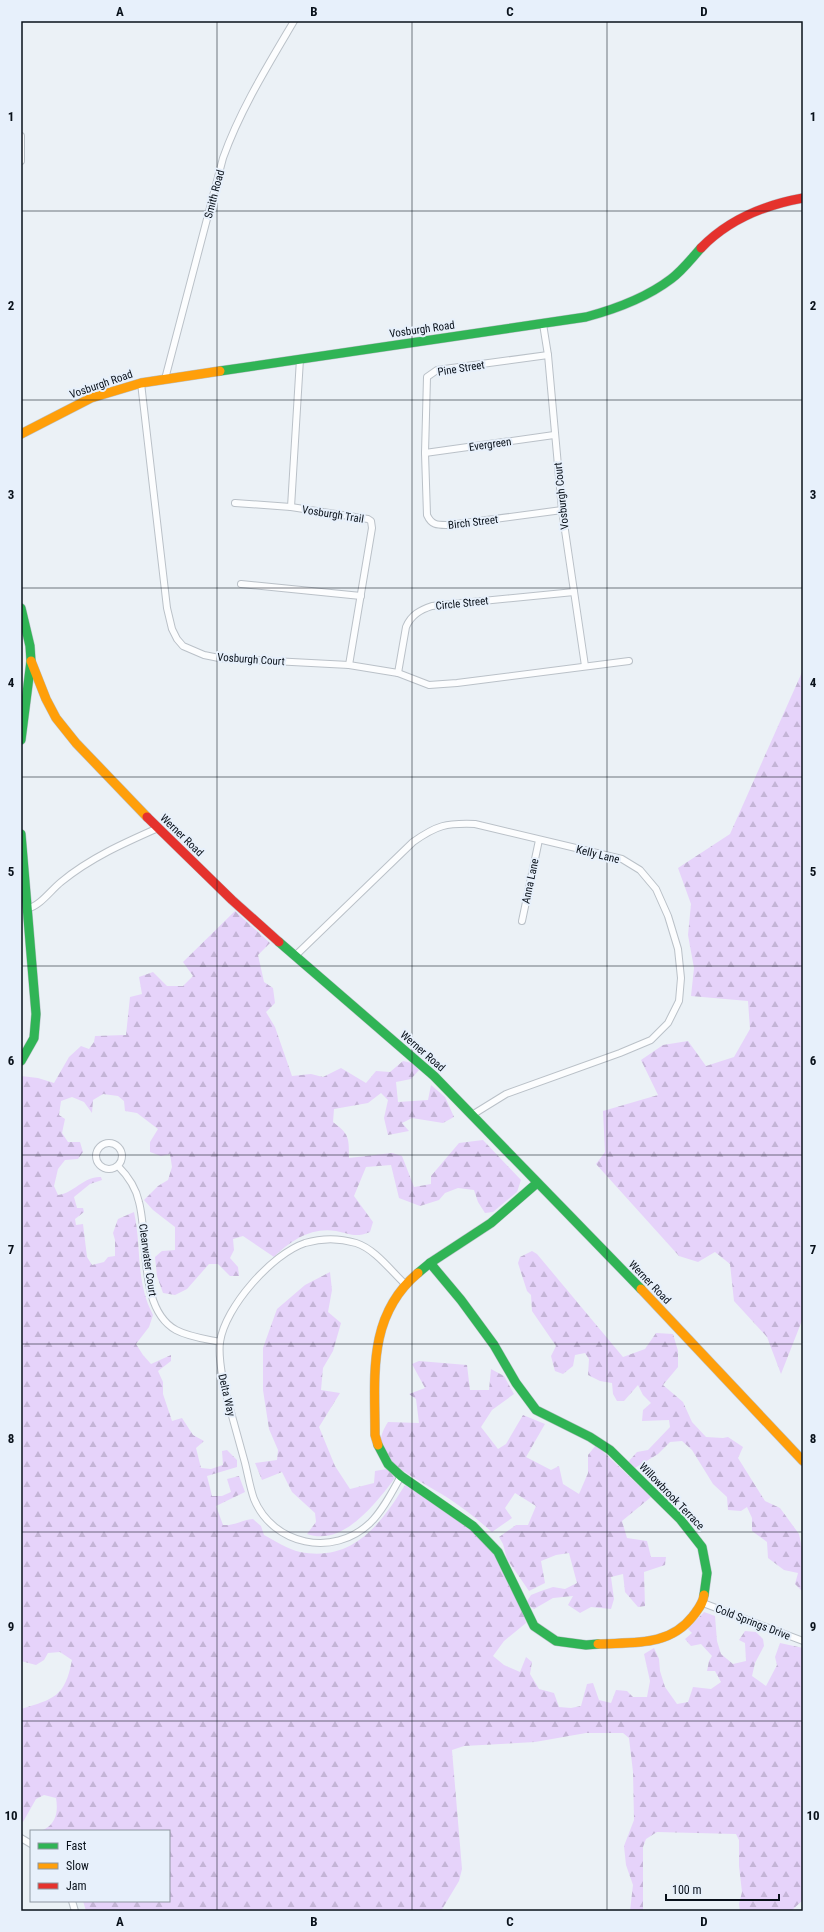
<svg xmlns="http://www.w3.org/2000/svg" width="824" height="1932" font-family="'Roboto Condensed',sans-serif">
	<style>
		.forest { fill: url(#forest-firs) }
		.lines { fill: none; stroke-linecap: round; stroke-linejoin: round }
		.street-casing { stroke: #bac1c8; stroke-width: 8 }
		.fast-casing { stroke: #bac1c8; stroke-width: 10 }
		.slow-casing { stroke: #bac1c8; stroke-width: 10 }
		.jam-casing { stroke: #bac1c8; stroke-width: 10 }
		.street { stroke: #fcfdfe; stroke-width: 6 }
		.fast { stroke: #30b455; stroke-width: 9 }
		.slow { stroke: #ff9f0a; stroke-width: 9 }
		.jam { stroke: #e5322d; stroke-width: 9 }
		.grid { fill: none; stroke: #09111a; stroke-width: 1; stroke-opacity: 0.55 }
		.labels { text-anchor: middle; stroke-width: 4; stroke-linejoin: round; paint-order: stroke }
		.street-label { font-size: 11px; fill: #09111a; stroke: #e7f0fb }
		.neatline { fill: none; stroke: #09111a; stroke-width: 1.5 }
		.grid-label { font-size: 13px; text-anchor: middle; font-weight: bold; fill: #09111a }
	</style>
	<defs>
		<pattern id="forest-firs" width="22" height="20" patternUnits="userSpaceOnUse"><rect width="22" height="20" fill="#e6d3fa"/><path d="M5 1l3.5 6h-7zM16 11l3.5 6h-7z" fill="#c4b4d6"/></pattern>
	</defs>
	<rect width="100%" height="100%" fill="#ebf1f6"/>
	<g class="forest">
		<polygon points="803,670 803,1318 781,1374 767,1337 734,1301 730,1264 715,1252 698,1262 679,1256 596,1164 605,1152 603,1111 658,1095 641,1060 663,1045 688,1041 706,1066 734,1057 750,1029 748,1001 691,996 694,968 688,935 691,904 678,868 730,834"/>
		<path d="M235,911L270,943L258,955L264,982L273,988L275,1003L266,1012L275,1027L292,1076L311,1074L323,1077L341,1068L366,1083L376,1071L390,1072L403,1061L412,1063L419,1070L411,1079L396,1082L398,1102L428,1100L431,1085L445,1097L454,1117L443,1123L412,1118L402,1123L409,1131L388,1135L384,1118L388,1100L381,1093L368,1103L334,1109L333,1122C349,1134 349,1137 349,1158L392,1153L402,1156L414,1187L431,1184V1176L459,1143L483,1140L521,1180L517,1192L493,1212L485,1213L478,1202L474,1190L458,1188L445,1193L439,1200L420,1206L399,1198L391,1165L366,1167L354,1196L373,1222L370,1232C355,1238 351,1234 336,1231C312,1227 291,1240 274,1257L243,1236L233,1239L234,1250L230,1258L238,1267L239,1276H230L218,1264H209L187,1289L175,1295L163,1293L157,1276L155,1257L162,1251L175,1250V1227L153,1210L144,1200L158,1186L168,1180L172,1167L170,1154L161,1156L150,1152V1142L158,1129L137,1113L125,1111L124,1101L118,1096L103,1094L93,1100L92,1113L84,1102L72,1097L61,1101L59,1115L65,1119L62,1133L68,1142H80L83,1152L78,1159L65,1160L58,1169L54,1186L58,1195C74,1193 84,1176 101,1177L102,1180L90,1184L74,1197L77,1208H83L84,1212L75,1219L76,1225L83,1224L87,1257L92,1265L104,1262L108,1257L115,1256V1240L113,1233L118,1219L134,1212C142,1248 135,1281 153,1315L149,1327L136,1344L143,1355L151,1364L171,1355V1361L158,1371L163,1382V1394L172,1421L182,1418L193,1435L204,1441L196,1448L201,1468L211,1469L223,1465L222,1451L227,1450L237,1460V1467L207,1476L212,1496H222L231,1492L227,1479L239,1476L245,1492L216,1506L223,1525C234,1526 242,1520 253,1519L261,1526L264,1535C275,1541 288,1549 300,1552C353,1562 380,1525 405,1485L469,1526L496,1557L524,1615L526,1623L504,1641L493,1656L504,1665L520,1672L526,1657L532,1662L530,1674L539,1689L554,1693L559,1707L571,1708L581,1706L587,1684L593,1683L599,1700L611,1703L616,1690L627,1691L633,1697H647L650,1681L644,1654L654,1648L659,1659L660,1671L665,1687L677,1704L688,1702L693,1687L711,1689L721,1682L715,1671H707L709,1661L712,1656L701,1644L691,1646L685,1639L692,1633L688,1629L704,1612L715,1616L717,1641L721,1654L733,1664L746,1661L745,1643L739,1640L745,1631L756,1632L763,1639L764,1646L755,1663L752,1676L766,1686L777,1665L775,1657L780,1643L803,1648V1900L791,1911H740L739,1904L742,1892L739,1866V1840L736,1834L657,1832L646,1839L643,1847V1911H630L633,1885L626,1865L624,1846L634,1820L633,1772L629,1738L623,1733H586L535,1742L464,1746L452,1750L462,1869L459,1881L441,1911H86L83,1901H169V1831H33C37,1830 42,1831 45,1829C57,1822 58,1810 56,1798L44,1795L36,1799L23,1822L21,1820V1709C54,1699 65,1697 72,1660L60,1652L48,1653L44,1660L36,1665L21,1661V1076L38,1078L54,1083L69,1057L81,1046L89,1049L94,1042L95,1036L126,1035L130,997L142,994L139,977L153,972L167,986H183L193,976L183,962Z"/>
		<polygon points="532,1251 537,1254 623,1357 645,1349 656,1333 673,1334 678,1351 678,1367 663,1385 683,1402 692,1422 706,1437 723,1438 728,1437 743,1447 738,1458 765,1501 780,1508 799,1534 803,1553 803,1592 795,1584 798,1573 784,1570 768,1558 767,1542 752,1531 752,1518 747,1507 741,1511 728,1510 727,1497 713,1484 692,1450 682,1441 670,1442 658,1454 635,1468 628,1462 637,1452 648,1450 670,1427 669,1420 642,1421 643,1410 651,1403 643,1395 638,1385 624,1401 617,1401 613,1394 612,1383 600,1381 588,1375 589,1359 585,1353 575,1355 573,1366 563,1374 555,1371 551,1356 556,1346 532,1311 531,1295 527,1291 518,1263 520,1257"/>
		<path d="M330,1272L332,1290L328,1312L341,1323L333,1351L323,1368L321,1390L340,1393L319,1427L335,1466L350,1489L374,1483L375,1471L387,1469L395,1478C376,1503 343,1547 307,1534L316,1522L315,1513L292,1492L282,1472L262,1480L255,1463L277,1460L278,1450L269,1429L263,1390V1348L277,1309L305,1285Z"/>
		<path d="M419,1361L467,1365L470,1390H489L491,1369L504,1376L514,1394L492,1410L481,1427L498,1449L506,1444L523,1415L545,1424L526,1457L551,1470L559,1466L563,1484L579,1494L588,1473V1455L596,1445L651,1497L622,1521L627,1538L647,1541L651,1557H666L665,1565L644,1572L645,1606L638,1607L625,1592L623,1574L611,1577L614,1599L611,1609L591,1607L580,1613L568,1605L573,1596L553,1598L534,1609L526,1603L531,1595L541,1591L553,1587L565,1589L577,1583L569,1553L556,1555L541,1561L545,1583L529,1591L507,1559L503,1544L499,1537L516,1525H528L536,1506L515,1493L505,1508L512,1518L492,1532C479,1521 465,1509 451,1500C435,1489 396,1470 387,1456C378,1442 380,1435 388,1422L419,1423L416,1399L409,1394L425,1388L412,1364Z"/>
	</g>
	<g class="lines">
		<defs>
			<g id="street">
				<polyline points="21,136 21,161"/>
				<polyline points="543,324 548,355 562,510 585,666"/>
				<path d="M548,355L437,370L427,377L425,453L427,515C432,526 438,525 449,525L562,510"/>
				<path d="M165,379L223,158C240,110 268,65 294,21"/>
				<polyline points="141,383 167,608 172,629 177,639 183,646 204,655 219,658 349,665 398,673 429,685 457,683 629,661"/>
				<polyline points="425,453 554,435"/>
				<polyline points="235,503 291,507 368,519 371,521 372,528 349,665"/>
				<polyline points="291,507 300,359"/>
				<polyline points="241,584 361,596"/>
				<path d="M398,673L406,627C411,615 420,610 432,606L574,592"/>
				<path d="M27,909C40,906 50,891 61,882C90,858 124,843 158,828"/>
				<polyline points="522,921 539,840"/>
				<path d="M295,956L413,842C437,825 446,823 475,824L622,859L640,870L656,889L668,916L678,949L681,978L679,1001L668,1023L651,1040L620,1053L506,1094L472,1115"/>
				<circle cx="109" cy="1156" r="13"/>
				<path d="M118,1166C128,1176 136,1188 139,1202C149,1240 138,1309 176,1330C189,1337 206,1339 220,1342"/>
				<path d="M401,1476C392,1492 383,1510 370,1523C333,1558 273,1545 254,1499C250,1488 248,1475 245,1463C238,1438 231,1413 224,1387C222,1373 218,1357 220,1342C225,1307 272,1254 305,1243C322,1238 339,1238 356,1243C375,1249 391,1271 405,1284"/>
				<polyline points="703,1603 803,1641"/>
				<polyline points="21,1838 31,1844"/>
				<polyline points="72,1901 75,1911"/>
			</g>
			<g id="fast">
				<path d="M220,371L586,317C616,309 646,298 671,279C682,271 691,259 701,248"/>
				<polyline points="21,608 30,646 31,661 21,740"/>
				<polyline points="21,834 36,1014 34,1038 21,1061"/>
				<polyline points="279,942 434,1076 641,1289"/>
				<polyline points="430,1263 461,1300 494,1345 516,1383 536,1410 590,1437 610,1450 680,1519 702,1547 707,1573 704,1595"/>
				<polyline points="418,1273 430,1263 491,1223 537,1183"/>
				<polyline points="378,1445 388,1464 401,1476 473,1526 498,1552 534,1626 556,1641 586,1645 598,1644"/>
			</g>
			<g id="slow">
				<polyline points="21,434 91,398 141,383 220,371"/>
				<polyline points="31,661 46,699 56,718 76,743 147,817"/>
				<polyline points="641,1289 803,1461"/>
				<path d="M378,1445L375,1435C375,1376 367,1316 418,1273"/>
				<path d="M598,1644C633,1642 669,1647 693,1616C698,1609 703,1604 704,1595"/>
			</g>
			<g id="jam">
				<path d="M701,248C729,219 764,205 803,198"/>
				<polyline points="147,817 232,900 279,942"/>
			</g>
		</defs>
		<use href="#street" class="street-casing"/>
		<use href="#fast" class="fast-casing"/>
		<use href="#slow" class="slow-casing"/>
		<use href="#jam" class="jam-casing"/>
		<use href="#street" class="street"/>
		<use href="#fast" class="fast"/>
		<use href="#slow" class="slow"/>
		<use href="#jam" class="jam"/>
	</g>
	<path class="grid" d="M217,21V1911M412,21V1911M607,21V1911M21,211H803M21,400H803M21,588H803M21,777H803M21,966H803M21,1155H803M21,1344H803M21,1532H803M21,1721H803"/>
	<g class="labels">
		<g class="street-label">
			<text transform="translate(214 194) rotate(-75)" y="4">Smith Road</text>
			<text transform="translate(422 329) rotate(-8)" y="4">Vosburgh Road</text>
			<text transform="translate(461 368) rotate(-9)" y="4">Pine Street</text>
			<text transform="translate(101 384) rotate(-19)" y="4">Vosburgh Road</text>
			<text transform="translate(490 444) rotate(-8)" y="4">Evergreen</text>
			<text transform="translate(561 496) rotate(-96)" y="4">Vosburgh Court</text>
			<text transform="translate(333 514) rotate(9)" y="4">Vosburgh Trail</text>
			<text transform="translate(473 522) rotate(-7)" y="4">Birch Street</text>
			<text transform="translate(462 603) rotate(-6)" y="4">Circle Street</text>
			<text transform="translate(251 659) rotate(4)" y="4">Vosburgh Court</text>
			<text transform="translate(182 835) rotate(44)" y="4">Werner Road</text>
			<text transform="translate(598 854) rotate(14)" y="4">Kelly Lane</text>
			<text transform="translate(530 881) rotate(-78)" y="4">Anna Lane</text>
			<text transform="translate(423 1051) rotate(41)" y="4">Werner Road</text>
			<text transform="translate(148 1260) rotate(82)" y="4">Clearwater Court</text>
			<text transform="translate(650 1282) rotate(46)" y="4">Werner Road</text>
			<text transform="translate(227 1395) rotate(77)" y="4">Delta Way</text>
			<text transform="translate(672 1496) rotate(46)" y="4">Willowbrook Terrace</text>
			<text transform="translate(753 1622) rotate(21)" y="4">Cold Springs Drive</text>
		</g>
	</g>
	<rect width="824" height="1932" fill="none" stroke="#e7f0fb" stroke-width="44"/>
	<rect x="30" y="1830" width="140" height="72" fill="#e7f0fb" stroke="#8e97a1"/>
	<rect x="38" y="1843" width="20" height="6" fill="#30b455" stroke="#8e97a1"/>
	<text x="66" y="1850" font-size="12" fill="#09111a">Fast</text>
	<rect x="38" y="1863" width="20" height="6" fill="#ff9f0a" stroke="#8e97a1"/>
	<text x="66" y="1870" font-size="12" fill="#09111a">Slow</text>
	<rect x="38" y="1883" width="20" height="6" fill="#e5322d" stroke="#8e97a1"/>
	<text x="66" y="1890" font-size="12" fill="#09111a">Jam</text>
	<path d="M666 1894v6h113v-6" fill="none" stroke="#09111a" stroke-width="2"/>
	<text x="672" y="1894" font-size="12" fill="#09111a" stroke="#e7f0fb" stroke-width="3" paint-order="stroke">100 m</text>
	<rect x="22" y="22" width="780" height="1888" class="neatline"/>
	<g class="grid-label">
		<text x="120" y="16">A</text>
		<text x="314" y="16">B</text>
		<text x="510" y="16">C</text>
		<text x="704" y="16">D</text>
		<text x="11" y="121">1</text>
		<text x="813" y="121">1</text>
		<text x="11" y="310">2</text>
		<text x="813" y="310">2</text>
		<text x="11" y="499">3</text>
		<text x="813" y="499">3</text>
		<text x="11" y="687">4</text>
		<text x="813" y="687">4</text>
		<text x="11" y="876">5</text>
		<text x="813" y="876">5</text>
		<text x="11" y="1065">6</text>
		<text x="813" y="1065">6</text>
		<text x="11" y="1254">7</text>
		<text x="813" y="1254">7</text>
		<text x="11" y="1443">8</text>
		<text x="813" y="1443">8</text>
		<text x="11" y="1631">9</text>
		<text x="813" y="1631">9</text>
		<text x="11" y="1820">10</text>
		<text x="813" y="1820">10</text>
		<text x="120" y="1926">A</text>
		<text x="314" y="1926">B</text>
		<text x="510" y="1926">C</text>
		<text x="704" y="1926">D</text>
	</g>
</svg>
